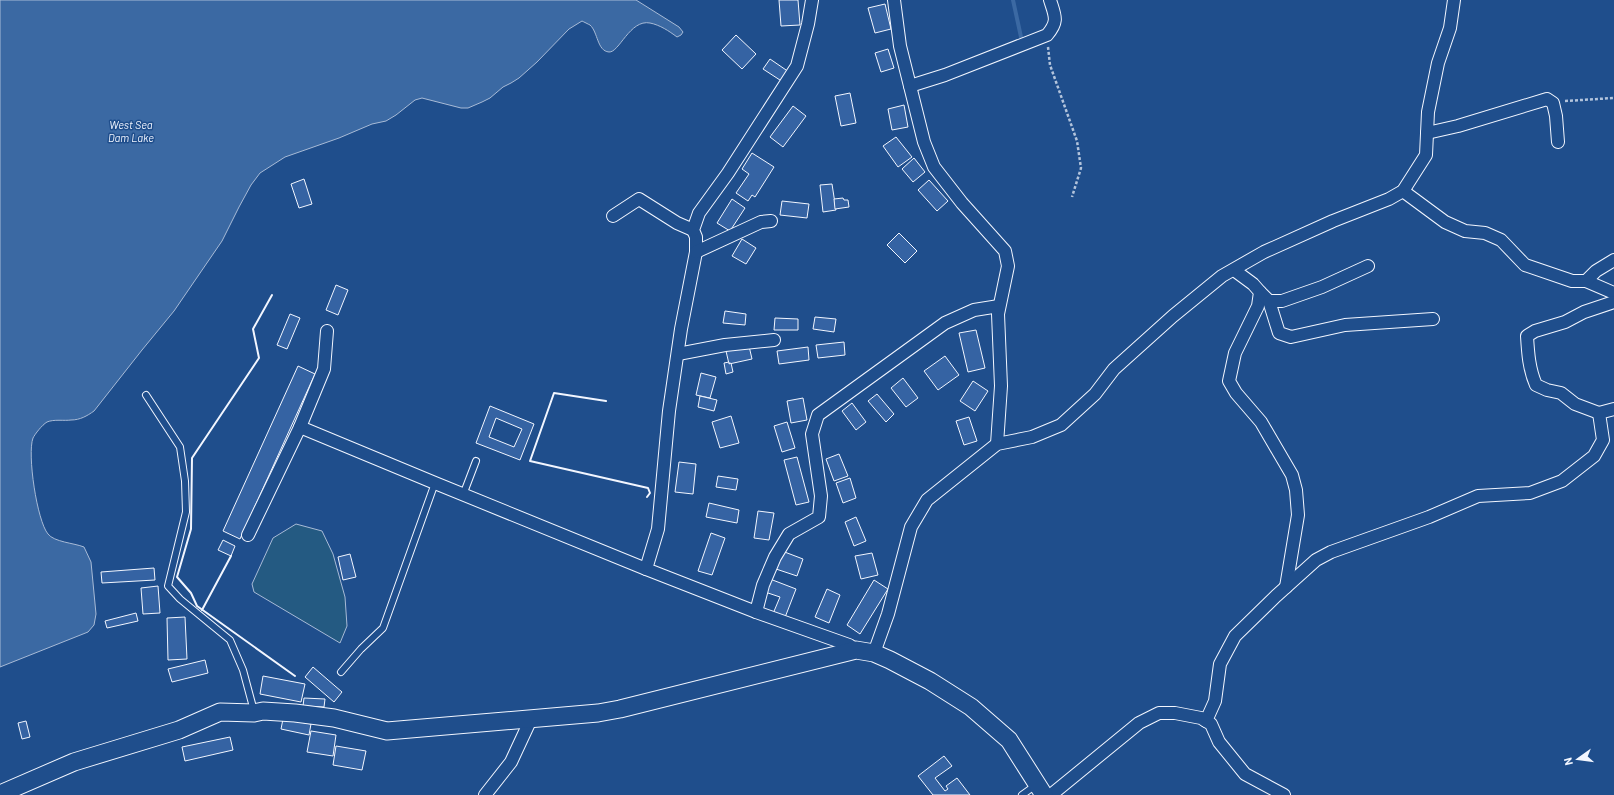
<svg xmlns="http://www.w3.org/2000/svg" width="1614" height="795" font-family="Barlow,sans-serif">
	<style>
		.green { fill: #245a82; stroke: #a8bbd7 }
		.water { fill: #3b69a3; stroke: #a8bbd7 }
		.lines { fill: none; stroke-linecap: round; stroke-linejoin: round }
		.stream { stroke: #3b69a3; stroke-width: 4 }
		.building { fill: #3563a3; stroke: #f2f6ff; fill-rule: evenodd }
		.lane-casing { stroke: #f2f6ff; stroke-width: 8 }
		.street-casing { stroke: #f2f6ff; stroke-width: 14 }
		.secondary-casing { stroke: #f2f6ff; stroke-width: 19 }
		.path { stroke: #b3c4dc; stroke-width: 2.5; stroke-dasharray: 3 2; stroke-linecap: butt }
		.lane { stroke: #1f4e8c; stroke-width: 6 }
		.street { stroke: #1f4e8c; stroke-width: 12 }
		.secondary { stroke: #1f4e8c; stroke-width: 17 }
		.wall { stroke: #f2f6ff; stroke-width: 2 }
		.labels { text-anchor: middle; stroke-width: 3; stroke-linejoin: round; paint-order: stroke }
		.water-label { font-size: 11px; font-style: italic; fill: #f2f6ff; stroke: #1f4e8c }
	</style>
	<rect width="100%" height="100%" fill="#1f4e8c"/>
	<polygon class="green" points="296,524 322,531 333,554 345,597 347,626 340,643 254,592 252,584 273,538"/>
	<path class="water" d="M0,0H636L679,27L683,32L681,35L677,37C669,31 660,25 650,23C630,19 619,53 609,52C597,51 598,32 590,25C588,24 584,22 582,21L569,29L537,62L519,78L511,83L503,87L490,98L482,102L468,108H461L422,98L415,100L396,115L386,121L372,124L339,138L285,157L260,173L251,185L239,207L222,241L174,311L142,350L94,411C87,416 80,420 71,420C64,421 54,419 47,422C42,425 35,434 33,438C27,454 37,521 48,534C54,542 74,543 84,547L91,562L96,614L94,625L88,632L0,667Z"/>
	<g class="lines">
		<polyline class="stream" points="1013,0 1021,37"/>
	</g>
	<g class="building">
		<polygon points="779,0 798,0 800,25 781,26"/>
		<polygon points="885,4 891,29 875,33 868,8"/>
		<polygon points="736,35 756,54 742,69 722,50"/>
		<polygon points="888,49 894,68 881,72 875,53"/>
		<polygon points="770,59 789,72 783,82 763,69"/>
		<polygon points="850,93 856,123 841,126 835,96"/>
		<polygon points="904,105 908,127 892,130 888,109"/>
		<polygon points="793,106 806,116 783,147 770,137"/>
		<polygon points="896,137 912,157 898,167 883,146"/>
		<polygon points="752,153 774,167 755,197 752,195 748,201 736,193 749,174 742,169"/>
		<polygon points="914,158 925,172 913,182 902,169"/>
		<polygon points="304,179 312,204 299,208 291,184"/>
		<polygon points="929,180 948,201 937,211 918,190"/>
		<polygon points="832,184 836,210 823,212 820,185"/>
		<polygon points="843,198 844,200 848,200 849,207 835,209 834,199"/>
		<polygon points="732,199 745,208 730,231 717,223"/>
		<polygon points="782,201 809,204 807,218 780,215"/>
		<polygon points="899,233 917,251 905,263 887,245"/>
		<polygon points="742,239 756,248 746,264 732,256"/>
		<polygon points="336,285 348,290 338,315 326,310"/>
		<polygon points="725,311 746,314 745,325 723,323"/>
		<polygon points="290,314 300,318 287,349 277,345"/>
		<polygon points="815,317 836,319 834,332 813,329"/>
		<polygon points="775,318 798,319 798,330 774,330"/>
		<polygon points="976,330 985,368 968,372 959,333"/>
		<polygon points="844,342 845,355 818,358 816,345"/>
		<polygon points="749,346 752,359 729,364 726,351"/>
		<polygon points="808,347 809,360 779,364 777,351"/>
		<polygon points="945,356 959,375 938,390 924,371"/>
		<polygon points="729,362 729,364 731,363 733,372 726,374 724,363"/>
		<polygon points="298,366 315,374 240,539 223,531"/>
		<polygon points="701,373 716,377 710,398 696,395"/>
		<polygon points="903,378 918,398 906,407 891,388"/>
		<polygon points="973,381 988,391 975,411 960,401"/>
		<polygon points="877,394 894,414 886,422 868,401"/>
		<polygon points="700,396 717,400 714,411 698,407"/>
		<polygon points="803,398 807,420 791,423 787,401"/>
		<polygon points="852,403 866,422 856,430 842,411"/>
		<path d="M490,406L534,424L520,460L476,443ZM496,418L522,429L514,447L489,437Z"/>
		<polygon points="731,416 739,443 720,448 712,422"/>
		<polygon points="969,417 977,441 964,445 956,421"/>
		<polygon points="787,422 795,448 782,452 774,426"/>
		<polygon points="839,454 848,476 834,481 826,459"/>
		<polygon points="797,457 809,502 796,505 784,460"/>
		<polygon points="679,462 696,464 693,494 675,492"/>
		<polygon points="718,476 738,479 736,490 716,487"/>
		<polygon points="850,478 856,498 843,503 836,483"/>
		<polygon points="709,503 739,510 737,523 706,517"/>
		<polygon points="758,511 774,513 769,540 754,538"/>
		<polygon points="856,517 866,541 854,546 845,522"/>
		<polygon points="711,533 725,538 712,575 698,571"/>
		<polygon points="223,540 235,546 231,556 218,550"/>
		<polygon points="782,551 803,559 797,576 776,569"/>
		<polygon points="872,553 878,575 861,579 855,556"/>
		<polygon points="350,554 356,577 343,580 338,557"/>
		<polygon points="154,568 155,580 102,583 101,572"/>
		<polygon points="770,579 796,589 784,620 772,616 780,597 765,592"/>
		<polygon points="874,580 888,589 860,634 847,625"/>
		<polygon points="158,586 160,613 143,614 141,588"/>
		<polygon points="827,589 840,595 829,623 815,617"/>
		<polygon points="136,613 138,621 107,628 105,621"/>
		<polygon points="185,617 187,659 168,660 167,618"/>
		<polygon points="205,660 208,673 172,682 168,669"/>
		<polygon points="313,667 342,692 334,702 305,677"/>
		<polygon points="263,676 305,684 301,702 260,694"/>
		<polygon points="304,698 325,699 324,707 303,706"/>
		<polygon points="283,719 311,724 309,735 281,729"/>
		<polygon points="26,721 30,737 22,739 18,723"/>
		<polygon points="311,731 336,735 333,756 307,752"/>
		<polygon points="230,737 233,750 185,761 182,747"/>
		<polygon points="336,746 366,751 362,770 333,765"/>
		<polygon points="944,756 952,766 935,778 945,791 948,789 946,786 957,778 970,795 933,795 918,776"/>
	</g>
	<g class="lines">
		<defs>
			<g id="lane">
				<polyline points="146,395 180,447 185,481 186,512 168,586 180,599 230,640 243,670 254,711"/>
				<polyline points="463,495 476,461"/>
				<polyline points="341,672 361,649 383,628 435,483"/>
				<polyline points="1022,795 1036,785"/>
			</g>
			<g id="street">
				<polyline points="812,0 808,24 797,66 728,173 699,213 693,230 696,237 696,252 681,329 669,411 658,529 646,569 756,612 849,645 856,650"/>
				<polyline points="894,0 900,46 924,142 934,167 962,203 1005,251 1008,266 998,314 1001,386 997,444"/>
				<path d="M910,86L945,75L1047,35C1059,21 1055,16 1050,0"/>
				<polyline points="1427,133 1458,126 1547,99 1553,103 1556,116 1558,142"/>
				<polyline points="1403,191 1445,222 1465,231 1485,233 1501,240 1525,265 1572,281 1586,281 1614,293"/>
				<polyline points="613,216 639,199 677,223 693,230"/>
				<polyline points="696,252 761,222 771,221"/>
				<polyline points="1234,270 1253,284 1260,292 1258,306 1235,353 1229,381 1236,393 1261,422 1292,475 1296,490 1298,515 1286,587"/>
				<polyline points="1586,281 1596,271 1614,260"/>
				<polyline points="1260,292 1269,301 1279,333 1291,337 1345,325 1433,319"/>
				<polyline points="1269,301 1282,301 1322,287 1368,266"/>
				<polyline points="678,354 725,345 774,340"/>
				<path d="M1599,413L1575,404L1561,393L1547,390L1536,385C1529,369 1528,353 1527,336L1535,331L1565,322L1584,312L1614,302"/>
				<polyline points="300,427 435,483 646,569"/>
				<polyline points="248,535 300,427 324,369 327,331"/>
				<polyline points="756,612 763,585 775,557 789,534 819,517 821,496 812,434 818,415 945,323 974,310 999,306"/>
				<polyline points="874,653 888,614 911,527 927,500 997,444 1032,437 1061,425 1095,394 1114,369 1173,316 1222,276 1264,252 1333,221 1389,199 1403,191 1426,155 1428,112 1438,63 1450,28 1454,0"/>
				<polyline points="1206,721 1215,701 1220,664 1235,636 1276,596 1316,560 1331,552 1429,517 1478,496 1530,493 1562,481 1594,456 1603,440 1599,413 1614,409"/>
				<polyline points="485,795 511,762 531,719"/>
				<polyline points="1051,795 1139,723 1159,713 1175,713 1201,718 1211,724 1219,742 1245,774 1284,795"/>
			</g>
			<polyline id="secondary" points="0,794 74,762 179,730 220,712 254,713 263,711 295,713 334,718 387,731 598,713 620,709 856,650 874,653 890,660 930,681 971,707 1009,740 1044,795"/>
		</defs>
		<use href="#lane" class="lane-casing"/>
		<use href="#street" class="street-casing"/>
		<use href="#secondary" class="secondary-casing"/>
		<g class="path">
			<polyline points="1048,47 1050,65 1077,141 1081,168 1072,197"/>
			<polyline points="1565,101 1614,98"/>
		</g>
		<use href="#lane" class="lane"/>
		<use href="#street" class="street"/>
		<use href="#secondary" class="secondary"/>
		<g class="wall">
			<polyline points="272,295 253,329 259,358 192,458 191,529 177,577 191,593 197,606 295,676"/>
			<polyline points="606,401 554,393 530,461 648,488 650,493 647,497"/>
			<polyline points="202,610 231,556"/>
		</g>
	</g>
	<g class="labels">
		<g class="water-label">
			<text x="131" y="129">West Sea<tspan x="131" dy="13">Dam Lake</tspan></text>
		</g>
	</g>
	<g transform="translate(1578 759) rotate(256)" stroke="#1f4e8c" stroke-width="3" paint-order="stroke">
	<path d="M0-3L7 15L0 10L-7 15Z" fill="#f2f6ff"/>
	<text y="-6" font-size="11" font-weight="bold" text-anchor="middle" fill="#f2f6ff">N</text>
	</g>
</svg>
